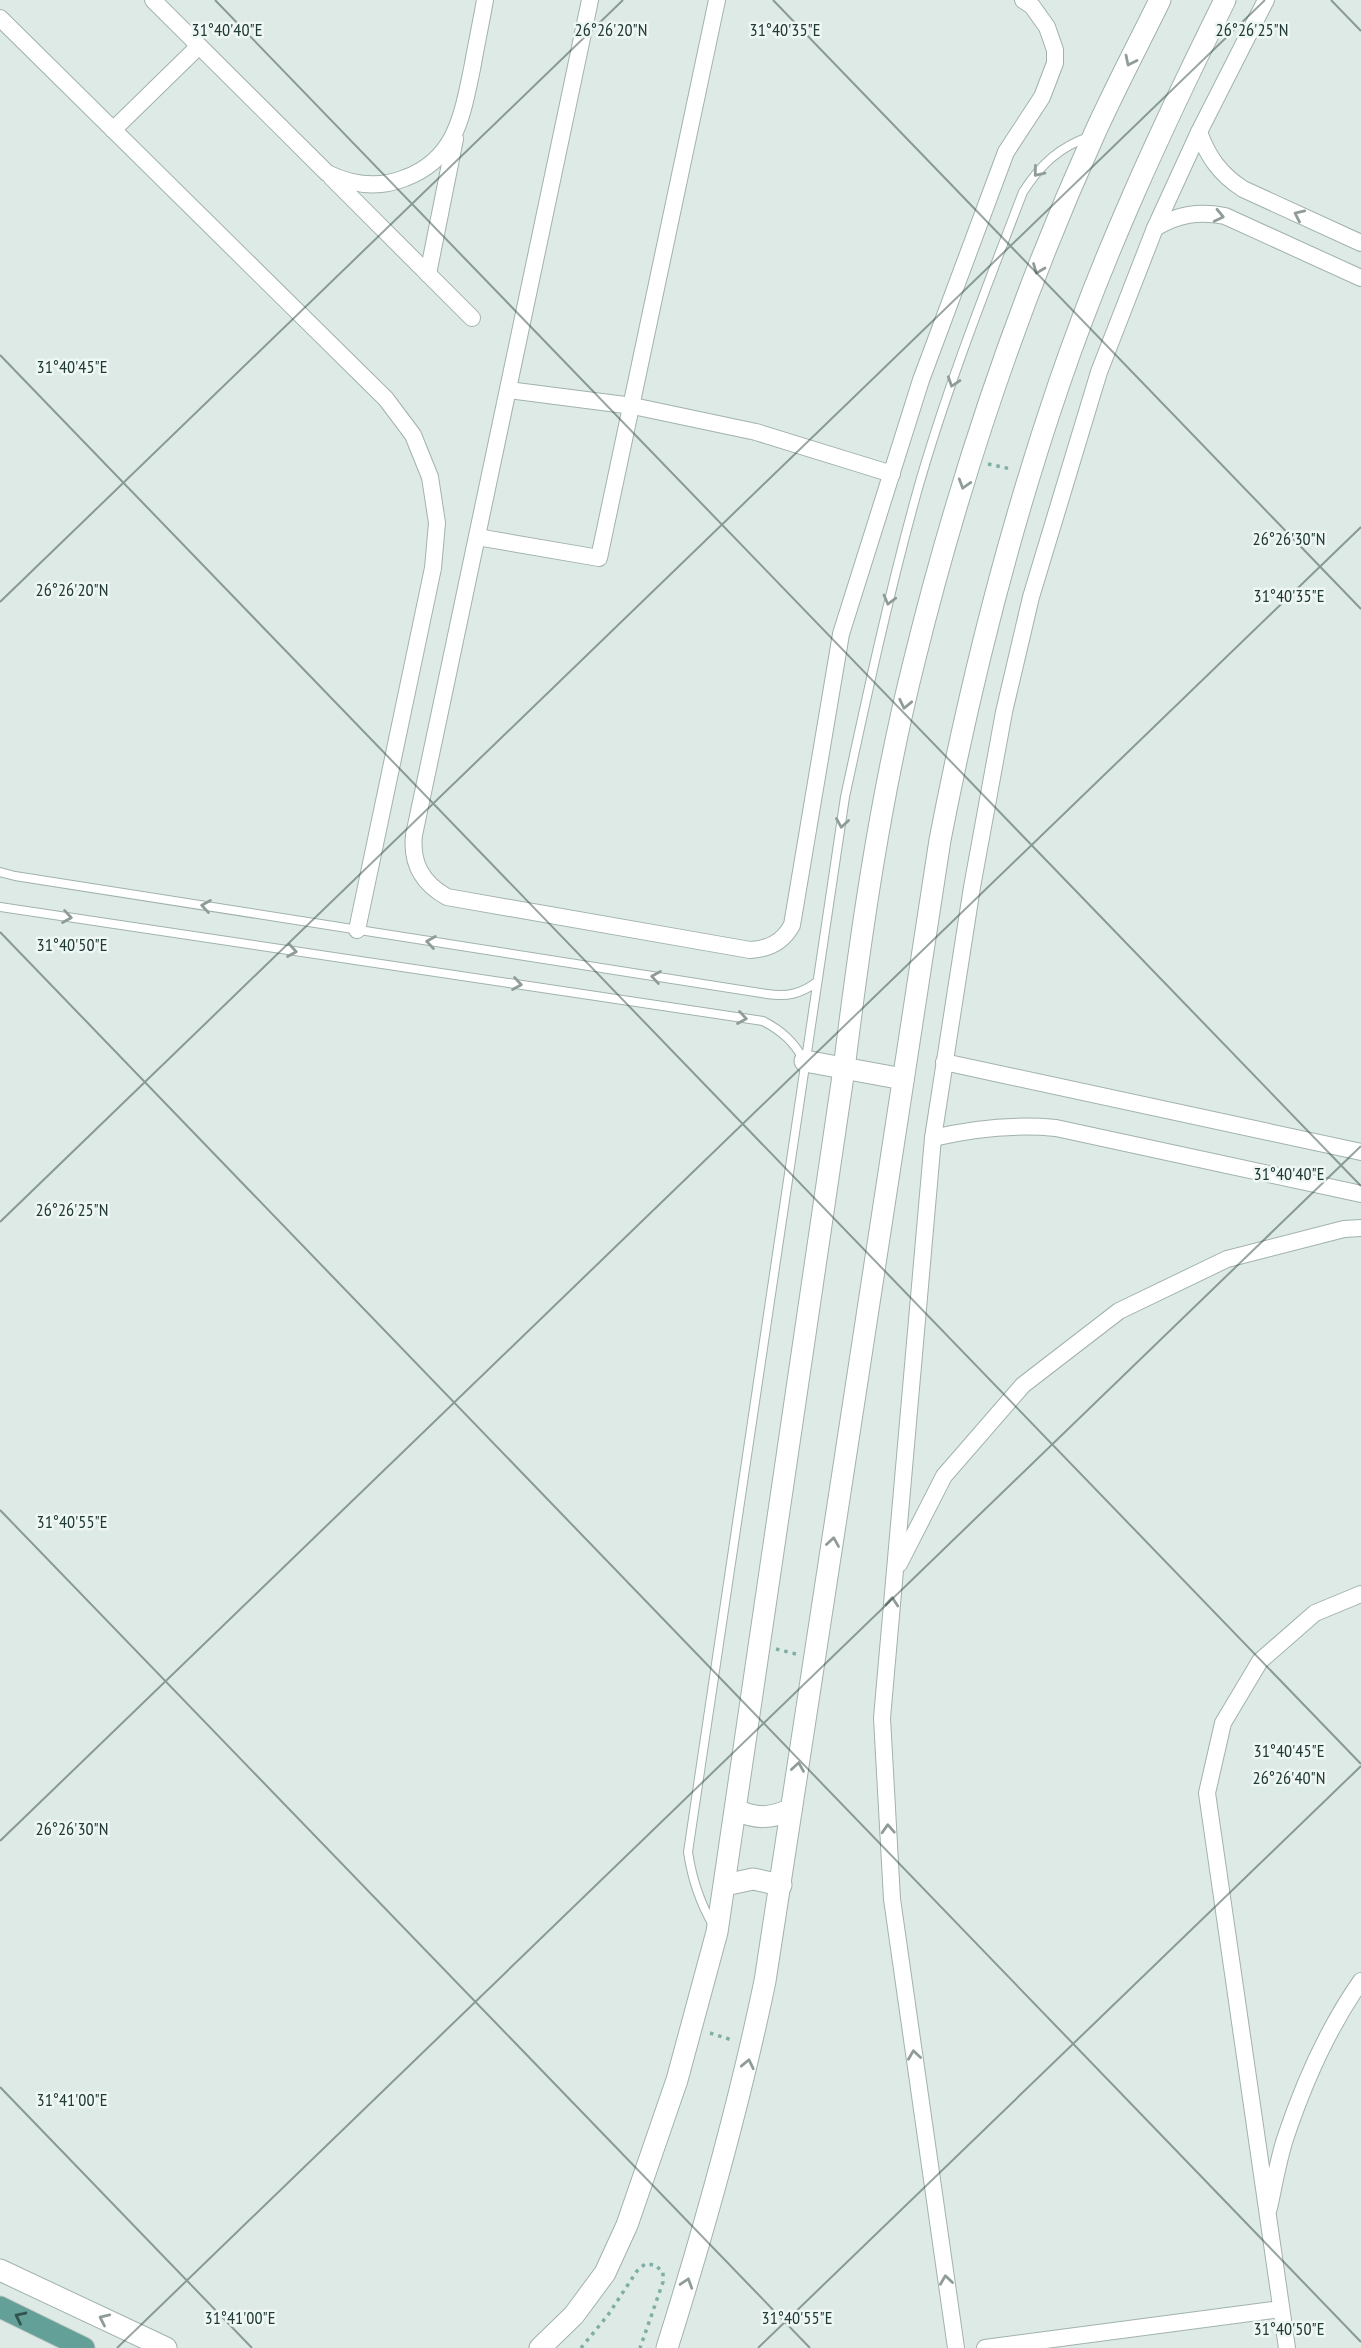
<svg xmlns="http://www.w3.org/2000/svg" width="1361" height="2348" font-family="'PT Sans Narrow',sans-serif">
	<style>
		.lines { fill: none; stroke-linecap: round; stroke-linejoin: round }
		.service-casing { stroke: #a1b2ad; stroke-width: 10 }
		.minor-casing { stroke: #a1b2ad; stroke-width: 18 }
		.tertiary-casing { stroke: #a1b2ad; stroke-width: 23 }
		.primary-casing { stroke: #bcc4c2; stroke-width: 23 }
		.path { stroke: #7faea4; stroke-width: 3.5; stroke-dasharray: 3.5 5; stroke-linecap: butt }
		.service { stroke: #fff; stroke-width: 8 }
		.minor { stroke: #fff; stroke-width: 16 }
		.tertiary { stroke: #fff; stroke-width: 21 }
		.primary { stroke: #63a097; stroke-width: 21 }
		.oneway { stroke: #909c9a }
		.oneway2 { stroke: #31544e }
		.ticks { fill: none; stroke: #203a35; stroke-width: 2; stroke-opacity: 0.45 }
		.ticks-label { font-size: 18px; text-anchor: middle; fill: #203a35; stroke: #eff7f4; stroke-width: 5; stroke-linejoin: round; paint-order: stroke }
	</style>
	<rect width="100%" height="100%" fill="#deeae6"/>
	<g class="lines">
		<defs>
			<g id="service">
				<path d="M0,872L15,876L767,994C788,997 800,994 817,982"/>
				<path d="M0,907L763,1021C782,1031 793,1041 804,1060"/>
				<path d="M713,1925C699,1901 692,1879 688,1852L845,797C867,695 889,593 917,492C946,390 985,291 1023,192C1041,164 1059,147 1091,136"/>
			</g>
			<g id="minor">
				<path d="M153,0L327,173C352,185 378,189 405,178C456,159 462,116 472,69C476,46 481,23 485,0"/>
				<path d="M590,0L414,835C411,863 422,883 447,897L750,950C769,949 783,942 792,925L841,634L921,380L1006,152L1042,97L1055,63V50L1047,27L1032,6L1023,0"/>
				<polyline points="0,18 386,399 413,435 430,477 437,523 433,568 357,930"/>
				<polyline points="113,130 199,46"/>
				<path d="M1199,132C1208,157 1220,174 1243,189L1361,243"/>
				<polyline points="331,177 472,318"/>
				<path d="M1155,228C1178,214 1199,211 1225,216L1361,278"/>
				<polyline points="428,274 455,139"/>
				<polyline points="508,390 633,406 756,432 892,474"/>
				<polyline points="477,537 599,558 717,0"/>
				<polyline points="944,1062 1361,1152"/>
				<path d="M933,1138C975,1128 1013,1124 1056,1128L1361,1194"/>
				<polyline points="899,1564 944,1476 1023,1385 1119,1311 1227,1259 1344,1229 1361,1228"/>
				<path d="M1269,2208C1274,2185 1278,2161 1285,2139C1303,2085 1328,2028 1361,1981"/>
				<polyline points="956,2348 892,1899 882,1718 933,1138 972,887 1004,712 1031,597 1099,372 1155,228 1199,132 1266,0"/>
				<polyline points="985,2348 1281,2309"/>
				<polyline points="1287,2348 1207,1793 1223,1723 1260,1661 1315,1613 1361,1594"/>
			</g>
			<g id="tertiary">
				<polyline points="805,1061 903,1079"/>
				<path d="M736,1810C756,1819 771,1819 791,1809"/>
				<polyline points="725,1885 753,1879 781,1885"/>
				<polyline points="0,2270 166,2348"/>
				<path d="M540,2348L574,2315L605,2273L627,2225L677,2080L717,1932L844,1069C861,931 881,793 915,658C959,480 1018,304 1093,137C1114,90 1138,45 1160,0"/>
				<path d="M667,2348C705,2227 739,2106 765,1981L940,840C970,685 1008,533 1059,384C1104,252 1163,125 1225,0"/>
			</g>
			<polyline id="primary" points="0,2307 84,2348"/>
		</defs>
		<use href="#service" class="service-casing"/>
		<use href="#minor" class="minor-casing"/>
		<use href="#tertiary" class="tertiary-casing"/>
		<use href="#primary" class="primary-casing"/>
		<g class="path">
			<polyline points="988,464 1011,469"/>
			<polyline points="776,1649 796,1654"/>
			<polyline points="710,2033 732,2040"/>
			<polyline points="581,2348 608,2315 637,2271 645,2264 655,2265 663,2272 663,2282 640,2348"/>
		</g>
		<use href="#service" class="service"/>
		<use href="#minor" class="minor"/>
		<use href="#tertiary" class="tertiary"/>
		<use href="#primary" class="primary"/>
	</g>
	<defs><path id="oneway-chevron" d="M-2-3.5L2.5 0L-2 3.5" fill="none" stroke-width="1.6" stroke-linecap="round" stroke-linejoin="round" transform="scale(1.75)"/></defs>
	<g class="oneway">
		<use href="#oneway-chevron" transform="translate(1130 61) rotate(116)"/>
		<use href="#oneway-chevron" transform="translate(1038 172) rotate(129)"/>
		<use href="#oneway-chevron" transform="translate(1299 215) rotate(-155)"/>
		<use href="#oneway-chevron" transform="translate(1219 216) rotate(13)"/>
		<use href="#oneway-chevron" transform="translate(1038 269) rotate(111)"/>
		<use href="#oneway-chevron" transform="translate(953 382) rotate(108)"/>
		<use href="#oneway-chevron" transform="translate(964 484) rotate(107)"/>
		<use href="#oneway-chevron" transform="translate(889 600) rotate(105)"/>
		<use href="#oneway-chevron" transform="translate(905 704) rotate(102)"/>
		<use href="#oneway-chevron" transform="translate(842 823) rotate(99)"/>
		<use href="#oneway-chevron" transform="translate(206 906) rotate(-171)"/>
		<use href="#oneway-chevron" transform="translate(67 917) rotate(9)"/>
		<use href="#oneway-chevron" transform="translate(431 942) rotate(-171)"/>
		<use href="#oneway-chevron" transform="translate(292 951) rotate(9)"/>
		<use href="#oneway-chevron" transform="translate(656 977) rotate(-171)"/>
		<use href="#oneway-chevron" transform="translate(517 984) rotate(9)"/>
		<use href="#oneway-chevron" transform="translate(742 1018) rotate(9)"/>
		<use href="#oneway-chevron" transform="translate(833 1542) rotate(-81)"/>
		<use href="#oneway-chevron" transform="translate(892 1602) rotate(-85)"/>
		<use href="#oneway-chevron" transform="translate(798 1767) rotate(-81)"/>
		<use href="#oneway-chevron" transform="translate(888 1829) rotate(-93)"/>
		<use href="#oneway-chevron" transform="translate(914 2055) rotate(-98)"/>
		<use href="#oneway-chevron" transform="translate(748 2064) rotate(-78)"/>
		<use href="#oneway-chevron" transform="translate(946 2280) rotate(-98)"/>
		<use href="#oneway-chevron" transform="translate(687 2283) rotate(-72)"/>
		<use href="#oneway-chevron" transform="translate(104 2319) rotate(-155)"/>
	</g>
	<use class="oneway2" href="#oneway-chevron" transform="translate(20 2317) rotate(-154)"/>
	<path class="ticks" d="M215,0L1361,1186M773,0L1361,609M1331,0L1361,31M0,355L1361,1764M0,602L623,0M0,932L1361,2342M0,1222L1265,0M0,1510L810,2348M0,1841L1361,527M0,2087L252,2348M117,2348L1361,1146M758,2348L1361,1766"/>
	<g class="ticks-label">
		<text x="611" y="36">26°26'20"N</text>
		<text x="1252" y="36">26°26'25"N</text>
		<text x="227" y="36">31°40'40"E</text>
		<text x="785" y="36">31°40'35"E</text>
		<text x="72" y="373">31°40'45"E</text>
		<text x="1289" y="545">26°26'30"N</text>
		<text x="72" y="596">26°26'20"N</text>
		<text x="1289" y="602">31°40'35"E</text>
		<text x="72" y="951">31°40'50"E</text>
		<text x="1289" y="1180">31°40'40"E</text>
		<text x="72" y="1216">26°26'25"N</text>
		<text x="72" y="1528">31°40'55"E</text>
		<text x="1289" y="1757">31°40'45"E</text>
		<text x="1289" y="1784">26°26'40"N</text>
		<text x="72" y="1835">26°26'30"N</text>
		<text x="72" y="2106">31°41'00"E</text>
		<text x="240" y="2324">31°41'00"E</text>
		<text x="797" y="2324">31°40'55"E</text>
		<text x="1289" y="2335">31°40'50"E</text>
	</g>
</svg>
